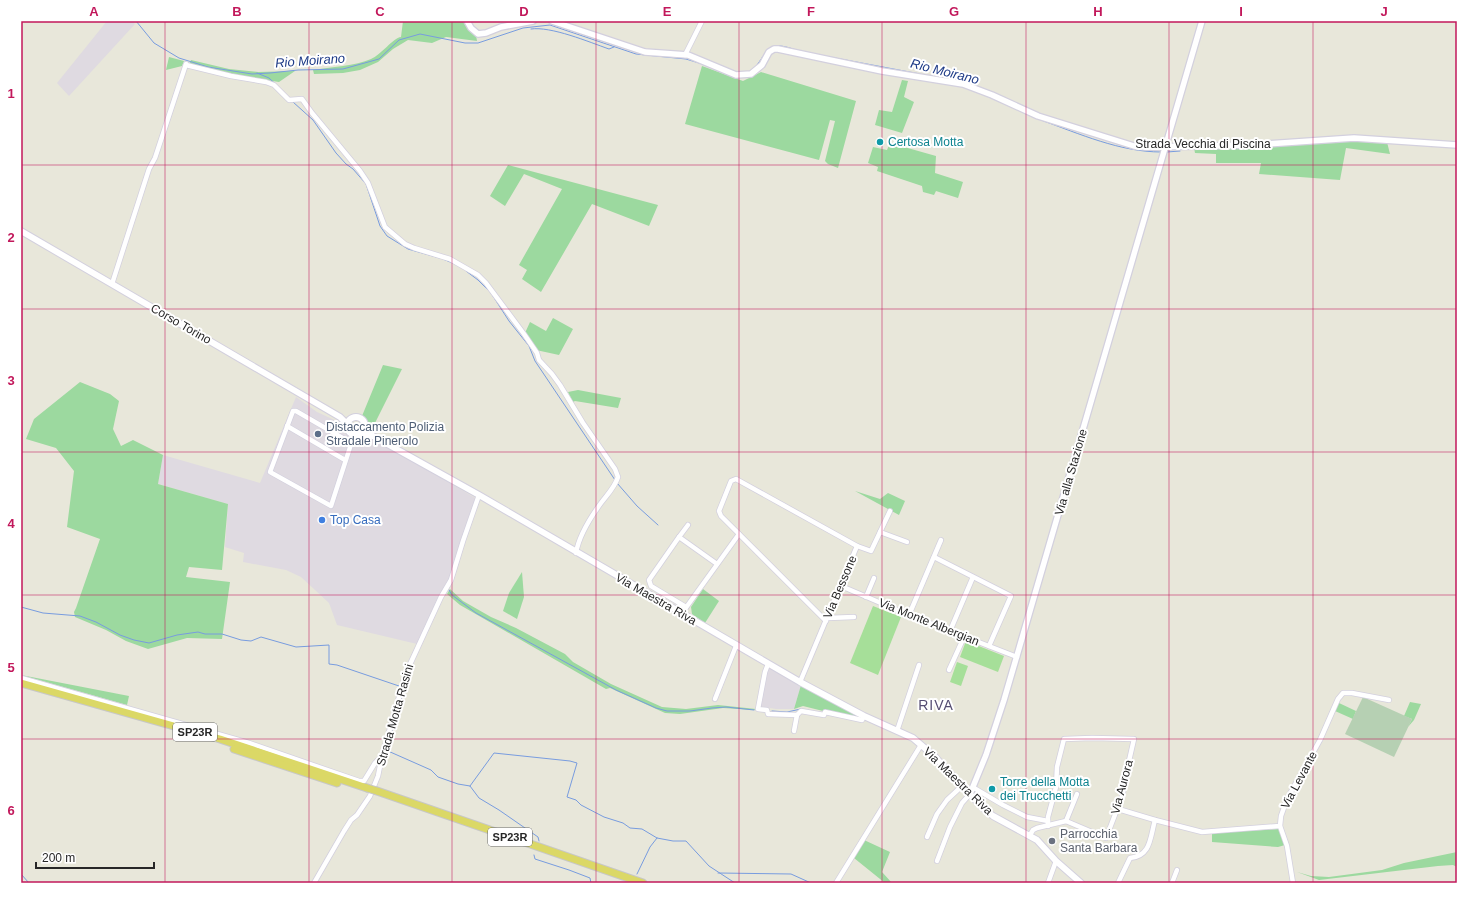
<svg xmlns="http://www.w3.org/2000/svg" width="1478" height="904" font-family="Helvetica,sans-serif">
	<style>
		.industrial { fill: #dfdae1 }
		.green { fill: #9cd99f }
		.cemetery { fill: #b6d0b3 }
		.pitch { fill: #a6df99 }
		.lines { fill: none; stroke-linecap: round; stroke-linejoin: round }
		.stream { stroke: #789cdf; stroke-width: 1 }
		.minor-casing { stroke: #d3d0de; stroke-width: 6 }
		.tertiary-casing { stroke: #d3d0de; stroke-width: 8 }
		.secondary-casing { stroke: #d3d0de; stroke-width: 8 }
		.trunk-casing { stroke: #c7c7c7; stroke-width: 9 }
		.minor { stroke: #fff; stroke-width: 4.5 }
		.tertiary { stroke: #fff; stroke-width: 5.5 }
		.secondary { stroke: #fff; stroke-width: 6 }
		.trunk { stroke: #dbd866; stroke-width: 7 }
		.trunk-bridge-casing { stroke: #c7c7c7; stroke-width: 9; stroke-linecap: butt }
		.trunk-bridge { stroke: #dbd866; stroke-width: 7 }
		.grid { fill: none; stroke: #c2185b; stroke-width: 1; stroke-opacity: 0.55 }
		.culture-dot { fill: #0f9aa8; stroke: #fff; stroke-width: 1.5 }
		.service-dot { fill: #5c6f8a; stroke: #fff; stroke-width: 1.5 }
		.shop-dot { fill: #3f7fe0; stroke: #fff; stroke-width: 1.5 }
		.worship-dot { fill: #6b7280; stroke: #fff; stroke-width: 1.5 }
		.labels { text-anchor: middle; stroke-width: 4; stroke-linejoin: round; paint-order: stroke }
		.shield { fill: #fff; stroke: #686868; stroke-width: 1 }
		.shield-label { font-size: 11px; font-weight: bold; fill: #272727 }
		.culture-label { font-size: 12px; fill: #0d838f; stroke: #fff; text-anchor: start }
		.street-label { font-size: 12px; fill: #272727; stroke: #fff }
		.service-label { font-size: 12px; fill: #4e5e75; stroke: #fff; text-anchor: start }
		.shop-label { font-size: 12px; fill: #366cbe; stroke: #fff; text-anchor: start }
		.worship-label { font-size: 12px; fill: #5b616d; stroke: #fff; text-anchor: start }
		.water-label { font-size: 13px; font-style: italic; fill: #1c3986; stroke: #fff }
		.quarter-label { font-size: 14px; letter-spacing: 1px; fill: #554d72; stroke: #fff }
		.neatline { fill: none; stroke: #c2185b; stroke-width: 1.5 }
		.grid-label { font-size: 13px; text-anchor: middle; font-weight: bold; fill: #c2185b }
	</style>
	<rect width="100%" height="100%" fill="#e8e7da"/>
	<g class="industrial">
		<polygon points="107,21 132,21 135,24 69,96 57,83"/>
		<polygon points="296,397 317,412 341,423 345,434 355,439 369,438 416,463 475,498 451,579 417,644 337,625 329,603 301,577 286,570 243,562 244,553 225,547 228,504 158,484 163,455 260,483"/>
		<polygon points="768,667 801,685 794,709 776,709 759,706"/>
	</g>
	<g class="green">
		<path d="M403,21H465L476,35L477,41L446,37L432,43L408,40L393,49L378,62L360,70L343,73L314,74L313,70C330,67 356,66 371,59C381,55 393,38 401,37Z"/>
		<polygon points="169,57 184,61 182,66 166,70"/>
		<polygon points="191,60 229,69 258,72 295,71 279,82 239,76 189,64"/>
		<polygon points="702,66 743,81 761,72 856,101 838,168 828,164 825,161 835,121 830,120 819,160 685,124"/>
		<polygon points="902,80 908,81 904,97 914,102 902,133 875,125 879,110 892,112"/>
		<polygon points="1349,139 1387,142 1390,154 1346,148 1340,180 1259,174 1261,163 1216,163 1216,154 1195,153 1194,148 1287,146"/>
		<polygon points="890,143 936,156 935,173 963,182 958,198 936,191 934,195 923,192 922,186 877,171 878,167 868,163 873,147 887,150"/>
		<polygon points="508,165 658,205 649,226 592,204 541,292 522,279 527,270 519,265 562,189 524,174 505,206 490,196"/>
		<polygon points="553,318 573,329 559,355 536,350 525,333 530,322 546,331"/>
		<path d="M383,365L402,369L371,431C367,426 367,421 362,416Z"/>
		<polygon points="80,382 110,394 119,401 113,429 121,446 133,440 163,455 158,484 228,504 222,570 189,567 186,577 230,582 222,639 187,638 148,649 126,641 106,630 75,617 74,612 76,608 100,539 67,527 74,471 56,448 26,439 34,419"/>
		<polygon points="578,390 621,398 618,408 575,401 573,402 568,392"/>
		<polygon points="855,491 880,499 888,493 905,501 899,515"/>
		<polygon points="522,572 524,597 517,619 503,611 509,593"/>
		<polygon points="450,589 463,601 491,617 516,628 565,654 573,662 611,684 662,707 686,709 718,705 756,709 754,710 723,708 680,714 665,713 610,688 606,689 460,605 447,594"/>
		<polygon points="703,589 719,601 705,623 692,614 691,607"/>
		<polygon points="21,675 129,696 127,705"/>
		<polygon points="801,685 861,716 856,717 824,710 823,711 803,706 794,709"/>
		<polygon points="1410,702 1421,704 1414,720 1408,727 1412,719 1404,716"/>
		<polygon points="1339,703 1356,711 1353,719 1335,711"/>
		<polygon points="1279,829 1285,845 1278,847 1212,842 1212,833"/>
		<polygon points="864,840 890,852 882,872 892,883 885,883 854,858"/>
		<polygon points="1457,852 1457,867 1453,865 1438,866 1319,880 1297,872 1311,876 1329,877 1382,870 1404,863"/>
	</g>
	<polygon class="cemetery" points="1363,697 1412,719 1394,757 1345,734"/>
	<g class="pitch">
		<polygon points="873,606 901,617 878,675 850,663"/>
		<polygon points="966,641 1004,656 998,672 960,657"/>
		<polygon points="957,662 968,666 961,686 950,682"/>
	</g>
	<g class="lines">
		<g class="stream">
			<polyline points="136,21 154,43 179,58 208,67 252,74 270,73 298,70 343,69 379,59 399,40 420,34 465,43 478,43 523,28 550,25 636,54 686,59 699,63"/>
			<path d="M531,29C551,26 589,42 609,49L614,47"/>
			<path d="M768,50C775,41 791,49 800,51"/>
			<polyline points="835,58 920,74"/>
			<polyline points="755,68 766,52"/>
			<polyline points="257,73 269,78 283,91"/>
			<polyline points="939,77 959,81"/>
			<polyline points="293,102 313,120 336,153 346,164 353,169 366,184 380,226 387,236 408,249 440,258"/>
			<path d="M1041,120C1080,134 1120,152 1161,152"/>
			<polyline points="1167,152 1180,151"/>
			<polyline points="443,259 455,264"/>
			<polyline points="466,271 478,280 491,293 509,321 529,346 535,361 615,480"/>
			<polyline points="617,483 637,506 658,525"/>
			<polyline points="449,590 452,595 476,613 616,690 656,708 667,711 690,711 712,708 726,707 754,710"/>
			<polyline points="21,607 43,613 80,616 96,622 120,635 134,640 149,643 177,635 198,632 205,634 222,634 241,640 251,641 261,637 296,647 329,645 329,664 337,665 399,686"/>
			<polyline points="404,689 392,730 388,751 431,770 438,777 458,784 470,786 479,798 499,810 538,837 539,841"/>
			<polyline points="772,711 787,712 801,709"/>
			<polyline points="470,786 494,753 570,761 577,763 567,797 576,800 581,805 604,817 623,823 630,828 642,829 657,838 673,841 686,841 709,866 735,883"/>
			<polyline points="534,855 535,859 569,870 590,878 591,883"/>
			<polyline points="718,873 791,874 811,883"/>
			<polyline points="21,874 29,883"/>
			<polyline points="637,874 650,847 657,838"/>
		</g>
		<defs>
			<g id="minor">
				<polyline points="685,55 702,21"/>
				<path d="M186,65L231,76L266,82L274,85L289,100L302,99L312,113L360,171L368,183L385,227L405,244L414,248L450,259L478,275L486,283L524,334L537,353L539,360L552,374L560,385L583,423L615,469L618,477C615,487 607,495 601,503C590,518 579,535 576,553"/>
				<polyline points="112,284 149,169 155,158 186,64"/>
				<polyline points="287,426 345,460"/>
				<polyline points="346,440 296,411 293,411 270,472 331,506 354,435"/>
				<polyline points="880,532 907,542"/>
				<polyline points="679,537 688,525"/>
				<polyline points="934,557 1011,596 989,646"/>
				<polyline points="841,586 909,615 1017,657"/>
				<polyline points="866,597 874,578"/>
				<polyline points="686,607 651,586 649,580 679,537 717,564"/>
				<polyline points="685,609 739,534"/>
				<polyline points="909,615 941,540"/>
				<polyline points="828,618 854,617"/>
				<polyline points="826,621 721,516 719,511 731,481 736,479 857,546"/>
				<polyline points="950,631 973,577"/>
				<polyline points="768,664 765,672 758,709 767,710 768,714 797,715 801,711 824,715 825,712 862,720 864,716"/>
				<polyline points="949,670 964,637"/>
				<polyline points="21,678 249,743 359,781 364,781 375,763 382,756"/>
				<polyline points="800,682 857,546 871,551 872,549 890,511"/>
				<polyline points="715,699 736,646"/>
				<polyline points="794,731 797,715"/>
				<polyline points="897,731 919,665"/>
				<polyline points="974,788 1003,805 1027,817 1048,821"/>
				<polyline points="1118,809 1155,820 1202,832 1280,826"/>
				<polyline points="1066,821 1077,794"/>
				<polyline points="1048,826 1048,817 1056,787 1057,767 1064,739 1092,738 1134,739 1129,761 1124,777 1123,794 1106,838 1066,821"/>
				<polyline points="1030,835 1033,830 1037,828 1066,821"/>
				<polyline points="927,837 937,814 947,800 962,786"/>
				<polyline points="937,861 950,827 962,803 970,794"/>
				<polyline points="314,883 344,831 351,820 357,815 370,796 378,776 382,756 406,673 441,597 451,580 463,541 479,495"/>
				<polyline points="836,883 921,745"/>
				<polyline points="1048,883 1056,861"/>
				<path d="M1118,883L1130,858C1151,856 1150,838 1155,820"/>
				<polyline points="1172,883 1177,870"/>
				<polyline points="1293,883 1287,846 1280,826 1281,816 1287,799 1320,740 1338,699 1343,693 1352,693 1389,700"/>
			</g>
			<g id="tertiary">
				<polyline points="467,21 471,28 478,34 486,33 501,27 533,21"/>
				<polyline points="552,21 645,52 688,55 736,75 751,74 762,65 769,52 774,49 778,49 882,71 963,84 992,95 1038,116 1134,146 1149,147 1253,145 1354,138 1457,145"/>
				<polyline points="970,794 986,755 1004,700 1202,21"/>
			</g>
			<g id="secondary">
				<polyline points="21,231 340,417 347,424"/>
				<circle cx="356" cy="426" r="9"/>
				<polyline points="362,433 373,436 479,495 800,682 864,716 913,738 934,756 983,808 993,816 1037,840 1056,861 1081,883"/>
			</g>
			<g id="trunk">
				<polyline points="21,683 220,739 367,788"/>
				<polyline points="234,749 337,783"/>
				<polyline points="377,791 643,883"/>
			</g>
		</defs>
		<use href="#minor" class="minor-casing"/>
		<use href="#tertiary" class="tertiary-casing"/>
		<use href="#secondary" class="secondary-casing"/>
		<use href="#trunk" class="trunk-casing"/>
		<use href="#minor" class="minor"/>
		<use href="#tertiary" class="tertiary"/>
		<use href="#secondary" class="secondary"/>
		<use href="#trunk" class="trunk"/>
		<defs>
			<polyline id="trunk-bridge" points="367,788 377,791"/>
		</defs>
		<use href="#trunk-bridge" class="trunk-bridge-casing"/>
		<use href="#trunk-bridge" class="trunk-bridge"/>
	</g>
	<path class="grid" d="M165,21V883M309,21V883M452,21V883M596,21V883M739,21V883M882,21V883M1026,21V883M1169,21V883M1313,21V883M21,165H1457M21,309H1457M21,452H1457M21,595H1457M21,739H1457"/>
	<g class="culture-dot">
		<circle cx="880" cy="142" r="4"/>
		<circle cx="992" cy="789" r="4"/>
	</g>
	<circle class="service-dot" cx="318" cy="434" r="4"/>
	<circle class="shop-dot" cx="322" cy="520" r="4"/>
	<circle class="worship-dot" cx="1052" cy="841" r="4"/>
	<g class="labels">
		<g class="shield">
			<rect x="173" y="723" width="44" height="18" rx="3"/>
			<rect x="488" y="828" width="44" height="18" rx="3"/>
		</g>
		<g class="shield-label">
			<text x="195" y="736">SP23R</text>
			<text x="510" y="841">SP23R</text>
		</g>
		<g class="culture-label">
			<text x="888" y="146">Certosa Motta</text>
			<text x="1000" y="786">Torre della Motta<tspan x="1000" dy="14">dei Trucchetti</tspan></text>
		</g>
		<g class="street-label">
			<text x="1203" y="148">Strada Vecchia di Piscina</text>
			<text transform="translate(181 324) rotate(30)" y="4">Corso Torino</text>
			<text transform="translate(1071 472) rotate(-74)" y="4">Via alla Stazione</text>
			<text transform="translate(840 587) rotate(-67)" y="4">Via Bessone</text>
			<text transform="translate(656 599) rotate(30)" y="4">Via Maestra Riva</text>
			<text transform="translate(929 622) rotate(22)" y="4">Via Monte Albergian</text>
			<text transform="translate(395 715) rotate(-74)" y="4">Strada Motta Rasini</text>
			<text transform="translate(1299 780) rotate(-62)" y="4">Via Levante</text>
			<text transform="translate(958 781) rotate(44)" y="4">Via Maestra Riva</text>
			<text transform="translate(1122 787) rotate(-75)" y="4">Via Aurora</text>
		</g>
		<g class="service-label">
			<text x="326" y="431">Distaccamento Polizia<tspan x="326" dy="14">Stradale Pinerolo</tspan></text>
		</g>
		<g class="shop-label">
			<text x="330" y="524">Top Casa</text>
		</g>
		<g class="worship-label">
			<text x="1060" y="838">Parrocchia<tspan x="1060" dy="14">Santa Barbara</tspan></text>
		</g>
		<g class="water-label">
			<text transform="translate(310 60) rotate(-4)" y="5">Rio Moirano</text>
			<text transform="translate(945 71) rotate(14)" y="5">Rio Moirano</text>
		</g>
		<g class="quarter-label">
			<text x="936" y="710">RIVA</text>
		</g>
	</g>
	<rect width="1478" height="904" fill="none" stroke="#ffffff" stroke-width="44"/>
	<path d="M36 862v6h118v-6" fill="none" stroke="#272727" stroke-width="2"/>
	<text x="42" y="862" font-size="12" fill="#272727" stroke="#ffffff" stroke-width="3" paint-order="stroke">200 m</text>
	<rect x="22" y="22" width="1434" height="860" class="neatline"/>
	<g class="grid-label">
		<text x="94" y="16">A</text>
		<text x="237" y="16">B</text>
		<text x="380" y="16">C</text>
		<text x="524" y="16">D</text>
		<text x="667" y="16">E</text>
		<text x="811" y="16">F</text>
		<text x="954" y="16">G</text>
		<text x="1098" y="16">H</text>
		<text x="1241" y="16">I</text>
		<text x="1384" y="16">J</text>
		<text x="11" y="98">1</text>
		<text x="11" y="242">2</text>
		<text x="11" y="385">3</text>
		<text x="11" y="528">4</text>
		<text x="11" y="672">5</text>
		<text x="11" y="815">6</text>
	</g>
</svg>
